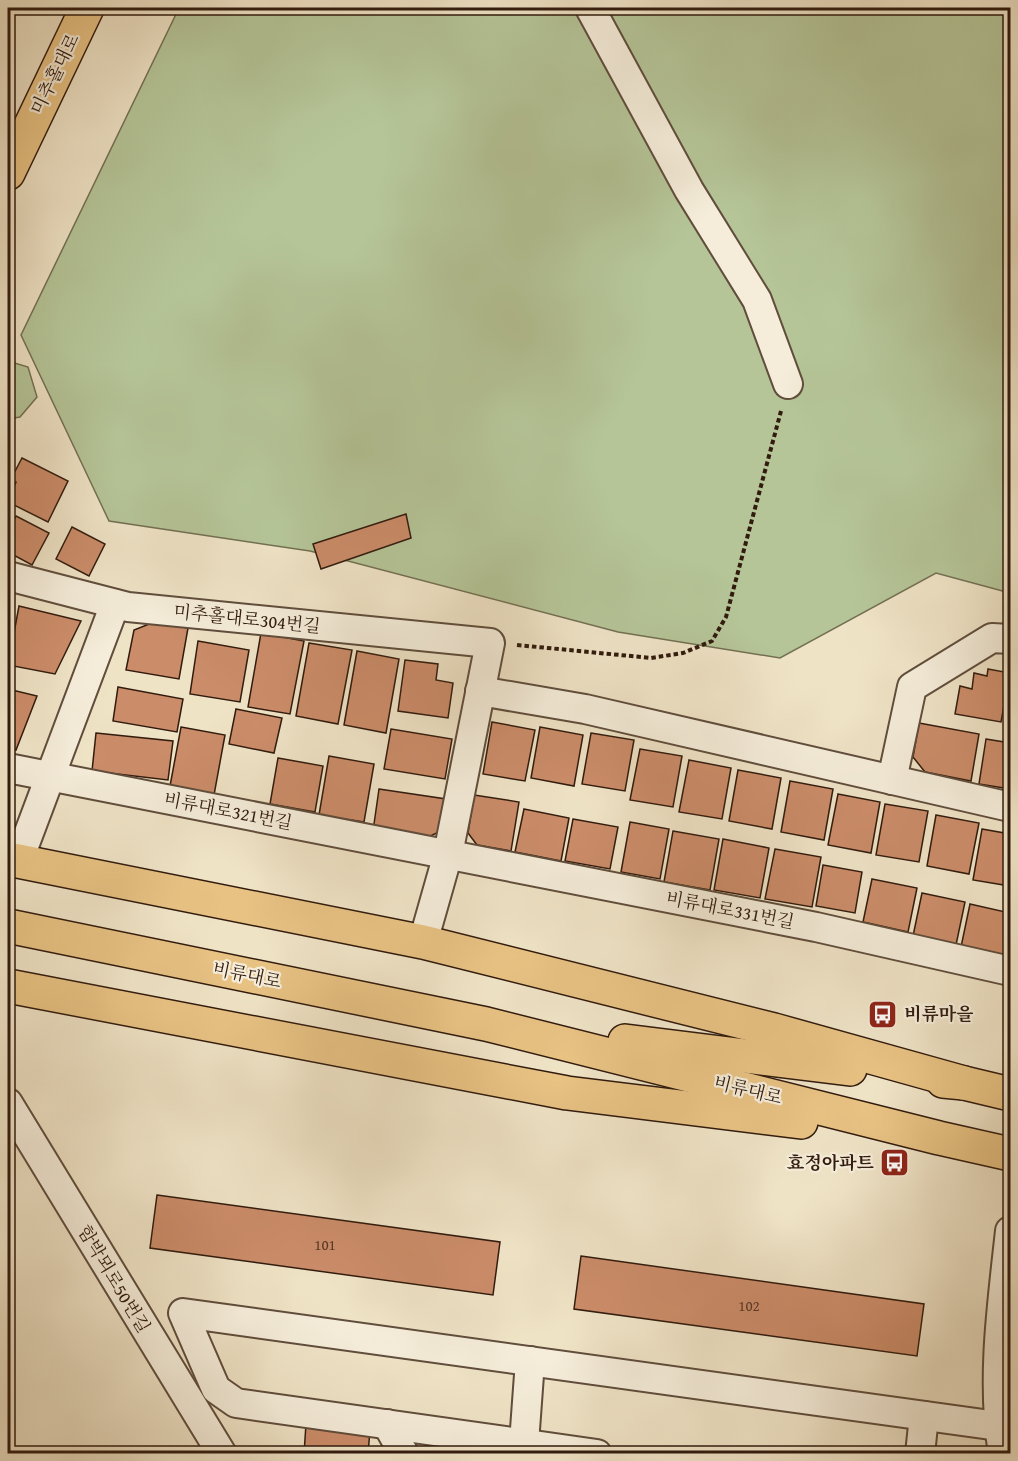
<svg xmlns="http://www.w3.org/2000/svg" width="1018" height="1461" font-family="'Gentium Book Plus','Noto Serif KR',serif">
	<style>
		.green { fill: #b5c598; stroke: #737053; stroke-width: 1.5 }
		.building { fill: #cb8c69; stroke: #311b0e; stroke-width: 1.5 }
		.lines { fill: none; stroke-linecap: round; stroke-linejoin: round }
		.minor-casing { stroke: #604d3c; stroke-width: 32 }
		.major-casing { stroke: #311b0e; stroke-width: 36 }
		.path { stroke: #311b0e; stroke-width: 4; stroke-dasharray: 4.5 3; stroke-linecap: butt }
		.minor { stroke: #f5edda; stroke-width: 28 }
		.major { stroke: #e8c283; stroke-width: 33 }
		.labels { text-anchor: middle; stroke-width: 4.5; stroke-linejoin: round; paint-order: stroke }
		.number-label { font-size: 15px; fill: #583725 }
		.street-label { font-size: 18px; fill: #311b0e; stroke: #f5edda }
		.poi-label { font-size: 18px; font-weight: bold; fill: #311b0e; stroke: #f5edda; text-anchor: start }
	</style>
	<rect width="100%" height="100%" fill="#efe3c6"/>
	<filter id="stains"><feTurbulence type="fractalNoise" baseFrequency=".00333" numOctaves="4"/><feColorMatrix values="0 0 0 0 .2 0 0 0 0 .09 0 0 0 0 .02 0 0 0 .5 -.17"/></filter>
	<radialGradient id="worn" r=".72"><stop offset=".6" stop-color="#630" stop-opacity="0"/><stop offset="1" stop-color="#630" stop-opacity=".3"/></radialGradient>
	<g class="green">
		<polygon points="179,8 1010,8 1010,593 936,573 780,658 618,632 310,551 109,521 21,335"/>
		<polygon points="8,361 28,367 37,397 20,417 8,419"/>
	</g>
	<g class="building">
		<polygon points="22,458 68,481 48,522 8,502 16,482 11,479"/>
		<polygon points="406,514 411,538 321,569 313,544"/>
		<polygon points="16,516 49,533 32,565 8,552 8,532"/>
		<polygon points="72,527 105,544 89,576 56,559"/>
		<polygon points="19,606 81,621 55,674 8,665"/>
		<polygon points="154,622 188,628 179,679 126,670 134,630"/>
		<polygon points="261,633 304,641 290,714 248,707"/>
		<polygon points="198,641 249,650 240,702 190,694"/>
		<polygon points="309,643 352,650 338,724 296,716"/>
		<polygon points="357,651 399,659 386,733 344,725"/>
		<polygon points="405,660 438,664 436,680 453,683 448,718 398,711"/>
		<polygon points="988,669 1010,673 1001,722 955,714 960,686 972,689 974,673 987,676"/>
		<polygon points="118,687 183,699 177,732 113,721"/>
		<polygon points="8,689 37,696 16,750 8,748"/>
		<polygon points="236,709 282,718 274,753 229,744"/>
		<polygon points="492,722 535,730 525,781 483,774"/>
		<polygon points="919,723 979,734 971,781 925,772 913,757"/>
		<polygon points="181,727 225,735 214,795 170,786"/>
		<polygon points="540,727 583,735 574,786 531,778"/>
		<polygon points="391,729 452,739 445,779 384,769"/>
		<polygon points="96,733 173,741 168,780 92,771"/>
		<polygon points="591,733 634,740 625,791 582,784"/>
		<polygon points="986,739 1010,743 1010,789 979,784"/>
		<polygon points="640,749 682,756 673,807 630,800"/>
		<polygon points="329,756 374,764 364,822 319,815"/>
		<polygon points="278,758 323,766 315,812 270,804"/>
		<polygon points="689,760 731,768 722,819 679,812"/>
		<polygon points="738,770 781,778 772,829 729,821"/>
		<polygon points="790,781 833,789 824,840 781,832"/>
		<polygon points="379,789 446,799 441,831 424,839 373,831"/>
		<polygon points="838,794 880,802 871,853 828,845"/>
		<polygon points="474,795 519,802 511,851 477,845 468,833"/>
		<polygon points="885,804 928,811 919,862 876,855"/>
		<polygon points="524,809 569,818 561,861 515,852"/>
		<polygon points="936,815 979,823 969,874 927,866"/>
		<polygon points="573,819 618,827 610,869 565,861"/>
		<polygon points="630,822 669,829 660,879 621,872"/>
		<polygon points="982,829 1010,834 1010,886 973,880"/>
		<polygon points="673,831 719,839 710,890 664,882"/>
		<polygon points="723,839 769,848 760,898 714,890"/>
		<polygon points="775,849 821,857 812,907 765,899"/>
		<polygon points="823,865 862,872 855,913 816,906"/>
		<polygon points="872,879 917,888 908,932 863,922"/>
		<polygon points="922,893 965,902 956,945 913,936"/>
		<polygon points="970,904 1010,913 1010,925 1004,956 961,947"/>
		<polygon points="157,1195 500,1242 493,1295 150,1248"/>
		<polygon points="581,1256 924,1304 917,1356 574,1309"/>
		<polygon points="306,1424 370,1430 368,1454 304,1454"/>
	</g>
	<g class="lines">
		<defs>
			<g id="minor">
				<polyline points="590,8 689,190 757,300 788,384"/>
				<polyline points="8,576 128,607 490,643 448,854 423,942"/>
				<polyline points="480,691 585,709 1010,807"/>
				<polyline points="8,768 816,927 1010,971"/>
				<polyline points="892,780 912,687 992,638 1010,639"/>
				<polyline points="18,862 115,604"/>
				<polyline points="8,1103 222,1454"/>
				<polyline points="530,1361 524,1443 531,1454"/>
				<polyline points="387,1424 404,1454"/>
				<polyline points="597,1454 236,1403 216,1389 183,1313 998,1426"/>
				<polyline points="920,1454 924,1416"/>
				<path d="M1003,1454C991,1380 1002,1304 1010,1231"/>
			</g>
			<g id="major">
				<polyline points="8,173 87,8"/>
				<polyline points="8,859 423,942 774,1030 964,1083"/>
				<polyline points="8,926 486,1024 939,1138 1010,1154"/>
				<polyline points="8,986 567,1093 801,1122"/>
				<polyline points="625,1041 850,1069"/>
				<polyline points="943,1081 964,1083 1010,1094"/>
			</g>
		</defs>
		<use href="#minor" class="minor-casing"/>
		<use href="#major" class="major-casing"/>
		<polyline class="path" points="517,645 651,658 683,653 712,641 726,617 781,411"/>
		<use href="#minor" class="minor"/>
		<use href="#major" class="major"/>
	</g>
	<defs>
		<symbol id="bus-square" viewBox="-11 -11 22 22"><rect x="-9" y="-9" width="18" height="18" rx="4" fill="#8f2418" stroke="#f5edda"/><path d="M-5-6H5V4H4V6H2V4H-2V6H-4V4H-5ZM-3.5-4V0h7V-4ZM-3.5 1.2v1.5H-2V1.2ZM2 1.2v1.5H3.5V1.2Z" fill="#fff"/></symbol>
	</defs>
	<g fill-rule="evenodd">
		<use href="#bus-square" x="866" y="998" width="33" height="33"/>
		<use href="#bus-square" x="878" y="1146" width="33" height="33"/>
	</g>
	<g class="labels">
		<g class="number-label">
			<text x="325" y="1250">101</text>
			<text x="749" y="1311">102</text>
		</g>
		<g class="street-label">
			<text transform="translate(55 74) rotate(-64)" y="6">미추홀대로</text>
			<text transform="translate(247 619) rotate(6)" y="6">미추홀대로304번길</text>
			<text transform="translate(228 811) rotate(11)" y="6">비류대로321번길</text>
			<text transform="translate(730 910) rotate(11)" y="6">비류대로331번길</text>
			<text transform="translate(247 975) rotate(12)" y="6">비류대로</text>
			<text transform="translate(748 1090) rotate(14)" y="6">비류대로</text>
			<text transform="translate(114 1279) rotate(59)" y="6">함박뫼로50번길</text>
		</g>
		<g class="poi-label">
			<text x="904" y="1020">비류마을</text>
			<text x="874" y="1169" text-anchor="end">효정아파트</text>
		</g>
	</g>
	<rect width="1018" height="1461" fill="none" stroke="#efe3c6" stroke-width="30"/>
	<rect x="9" y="9" width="1000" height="1443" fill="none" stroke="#311b0e" stroke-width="3"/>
	<rect x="15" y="15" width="988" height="1431" fill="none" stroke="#311b0e" stroke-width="1.5"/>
	<rect width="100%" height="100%" filter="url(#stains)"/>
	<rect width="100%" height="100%" fill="url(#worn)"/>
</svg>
